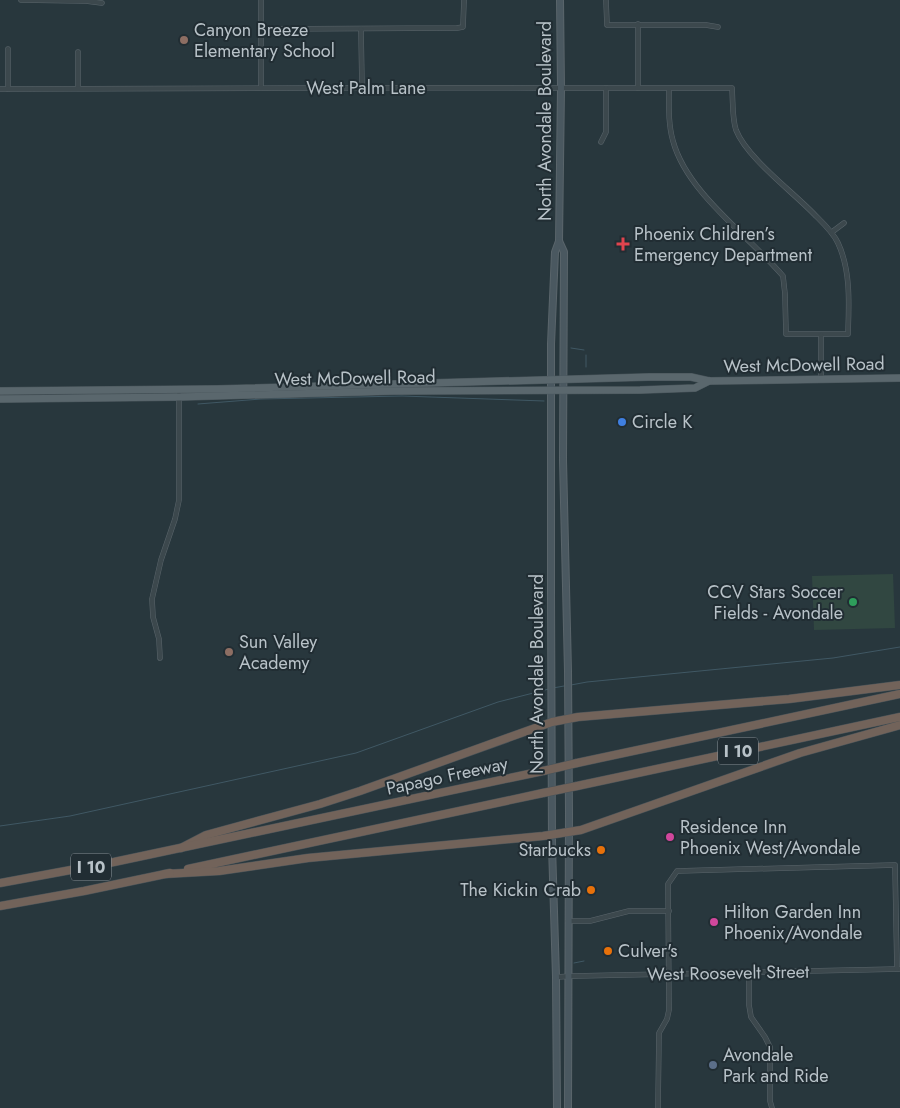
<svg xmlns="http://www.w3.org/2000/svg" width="900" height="1108" font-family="Jost,sans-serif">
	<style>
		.green { fill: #314741 }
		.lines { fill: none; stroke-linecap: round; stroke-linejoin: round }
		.stream { stroke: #405864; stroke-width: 1 }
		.street-casing { stroke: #5a656b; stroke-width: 5.5 }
		.secondary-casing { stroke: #5a656b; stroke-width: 8 }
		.primary-casing { stroke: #48545a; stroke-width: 8 }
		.highway-casing { stroke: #475258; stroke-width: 9 }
		.street { stroke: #3c484d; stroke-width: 4.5 }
		.secondary { stroke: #4a5860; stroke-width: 6 }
		.primary { stroke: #5a676d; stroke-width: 7 }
		.highway { stroke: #72635a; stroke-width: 8 }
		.highway-bridge-casing { stroke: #475258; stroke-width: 9; stroke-linecap: butt }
		.highway-bridge { stroke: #72635a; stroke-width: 8 }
		.education-dot { fill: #8d6e63; stroke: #212d33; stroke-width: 2 }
		.health-dot { fill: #e0444e; stroke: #212d33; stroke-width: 2 }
		.shop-dot { fill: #3f7fe0; stroke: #212d33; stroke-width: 2 }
		.leisure-dot { fill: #2e9e5b; stroke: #212d33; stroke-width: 2 }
		.hotel-dot { fill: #d1479c; stroke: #212d33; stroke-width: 2 }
		.food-dot { fill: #e8710a; stroke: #212d33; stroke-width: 2 }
		.service-dot { fill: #5c6f8a; stroke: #212d33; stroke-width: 2 }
		.labels { text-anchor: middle; stroke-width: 4; stroke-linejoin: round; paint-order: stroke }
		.shield { fill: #212d33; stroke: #8b959b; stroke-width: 1 }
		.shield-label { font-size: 16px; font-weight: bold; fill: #b8c2c8 }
		.poi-label { font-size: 18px; fill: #b8c2c8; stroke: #212d33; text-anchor: start }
		.street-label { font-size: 18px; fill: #b8c2c8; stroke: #212d33 }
	</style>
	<rect width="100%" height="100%" fill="#28373d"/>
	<polygon class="green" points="893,574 895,628 814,630 812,576"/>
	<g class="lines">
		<g class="stream">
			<polyline points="571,348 584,350"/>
			<polyline points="586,355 586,367"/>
			<polyline points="198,404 261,399 402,396 544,401"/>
			<polyline points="571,685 587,682 833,658 900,647"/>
			<polyline points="553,688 564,686"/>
			<polyline points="0,826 70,816 356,753 498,702 549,689"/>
			<polyline points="574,963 584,961"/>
		</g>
		<defs>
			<g id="street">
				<polyline points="21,0 86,1 102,3"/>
				<polyline points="606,0 607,25 706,25 718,27"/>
				<polyline points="638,24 638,88"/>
				<polyline points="261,29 457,28 463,27 464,0"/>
				<polyline points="361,29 362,88"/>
				<polyline points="8,49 8,89"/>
				<polyline points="78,52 78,88"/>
				<polyline points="261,88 261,0"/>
				<path d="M0,89C244,87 488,88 732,88C733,102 732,118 736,130C747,158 793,192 814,214C823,223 833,232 838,243C851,271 849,304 848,334H786L785,294L783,276C749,236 687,193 673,141C668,124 669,106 669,88"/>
				<polyline points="601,142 606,132 606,88"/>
				<polyline points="832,232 844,223"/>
				<polyline points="821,335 821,380"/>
				<polyline points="160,658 159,639 153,617 152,599 161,560 175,519 179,500 179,395"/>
				<polyline points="568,921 590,921 629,911 669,911"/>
				<polyline points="749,973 749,1005 751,1017 765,1037 770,1047 770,1101 772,1108"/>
				<polyline points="556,977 574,976 900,969"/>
				<polyline points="658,1108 659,1033 667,1019 669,1010 668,884 677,871 895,865 897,969"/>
			</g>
			<g id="secondary">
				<polyline points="560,0 561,88 559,241 564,252 563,460 568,671 569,813 568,1108"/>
				<polyline points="557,1108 556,977 552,846 551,593 551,344 555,252 559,241"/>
			</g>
			<g id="primary">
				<polyline points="0,391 217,389 649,377 691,377 709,381 900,378"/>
				<polyline points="0,399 179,397 395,391 640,390 695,388 709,381"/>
			</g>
			<g id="highway">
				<polyline points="577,763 900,694"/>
				<polyline points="577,786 900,717"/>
				<polyline points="181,848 206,835 320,804 360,791 552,722 578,717 789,699 900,685"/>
				<polyline points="188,869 543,793"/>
				<polyline points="165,874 219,871 308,858 543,836 581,830 800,753 900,725"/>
				<polyline points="0,883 114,862 543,771"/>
				<polyline points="0,906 84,891 170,873"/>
			</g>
		</defs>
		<use href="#street" class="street-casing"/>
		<use href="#secondary" class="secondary-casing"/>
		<use href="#primary" class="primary-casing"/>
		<use href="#highway" class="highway-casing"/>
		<use href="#street" class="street"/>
		<use href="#secondary" class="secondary"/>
		<use href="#primary" class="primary"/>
		<use href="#highway" class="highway"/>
		<defs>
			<g id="highway-bridge">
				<polyline points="543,771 577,763"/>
				<polyline points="543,793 577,786"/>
			</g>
		</defs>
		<use href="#highway-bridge" class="highway-bridge-casing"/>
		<use href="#highway-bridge" class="highway-bridge"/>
	</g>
	<g class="education-dot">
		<circle cx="184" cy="40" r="5"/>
		<circle cx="229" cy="652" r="5"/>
	</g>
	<path class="health-dot" d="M620.5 236.5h5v5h5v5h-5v5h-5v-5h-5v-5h5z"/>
	<circle class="shop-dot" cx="622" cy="422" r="5"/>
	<circle class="leisure-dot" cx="853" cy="602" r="5"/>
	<g class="hotel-dot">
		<circle cx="670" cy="837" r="5"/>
		<circle cx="714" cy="922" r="5"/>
	</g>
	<g class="food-dot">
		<circle cx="601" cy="850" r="5"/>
		<circle cx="591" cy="890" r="5"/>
		<circle cx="608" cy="951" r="5"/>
	</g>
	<circle class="service-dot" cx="713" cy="1065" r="5"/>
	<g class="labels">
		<g class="shield">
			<rect x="718" y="737.5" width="40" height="27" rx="4"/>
			<rect x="71" y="853.5" width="40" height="27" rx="4"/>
		</g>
		<g class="shield-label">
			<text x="738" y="757">I 10</text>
			<text x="91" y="873">I 10</text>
		</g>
		<g class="poi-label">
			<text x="194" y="36">Canyon Breeze<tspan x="194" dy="21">Elementary School</tspan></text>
			<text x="634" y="240">Phoenix Children’s<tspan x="634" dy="21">Emergency Department</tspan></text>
			<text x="632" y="428">Circle K</text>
			<text x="843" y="598" text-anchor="end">CCV Stars Soccer<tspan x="843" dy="21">Fields - Avondale</tspan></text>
			<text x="239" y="648">Sun Valley<tspan x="239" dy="21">Academy</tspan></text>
			<text x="680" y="833">Residence Inn<tspan x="680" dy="21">Phoenix West/Avondale</tspan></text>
			<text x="591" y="856" text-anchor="end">Starbucks</text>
			<text x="581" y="896" text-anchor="end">The Kickin Crab</text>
			<text x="724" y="918">Hilton Garden Inn<tspan x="724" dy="21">Phoenix/Avondale</tspan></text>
			<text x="618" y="957">Culver's</text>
			<text x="723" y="1061">Avondale<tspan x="723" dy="21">Park and Ride</tspan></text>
		</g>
		<g class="street-label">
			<text x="366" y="94">West Palm Lane</text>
			<text transform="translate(545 121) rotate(-90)" y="6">North Avondale Boulevard</text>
			<text transform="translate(804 365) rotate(-1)" y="6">West McDowell Road</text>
			<text transform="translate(355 378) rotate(-1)" y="6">West McDowell Road</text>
			<text transform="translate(537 674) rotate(-90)" y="6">North Avondale Boulevard</text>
			<text transform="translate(447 776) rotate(-12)" y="6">Papago Freeway</text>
			<text transform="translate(728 973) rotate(-1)" y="6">West Roosevelt Street</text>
		</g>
	</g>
</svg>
